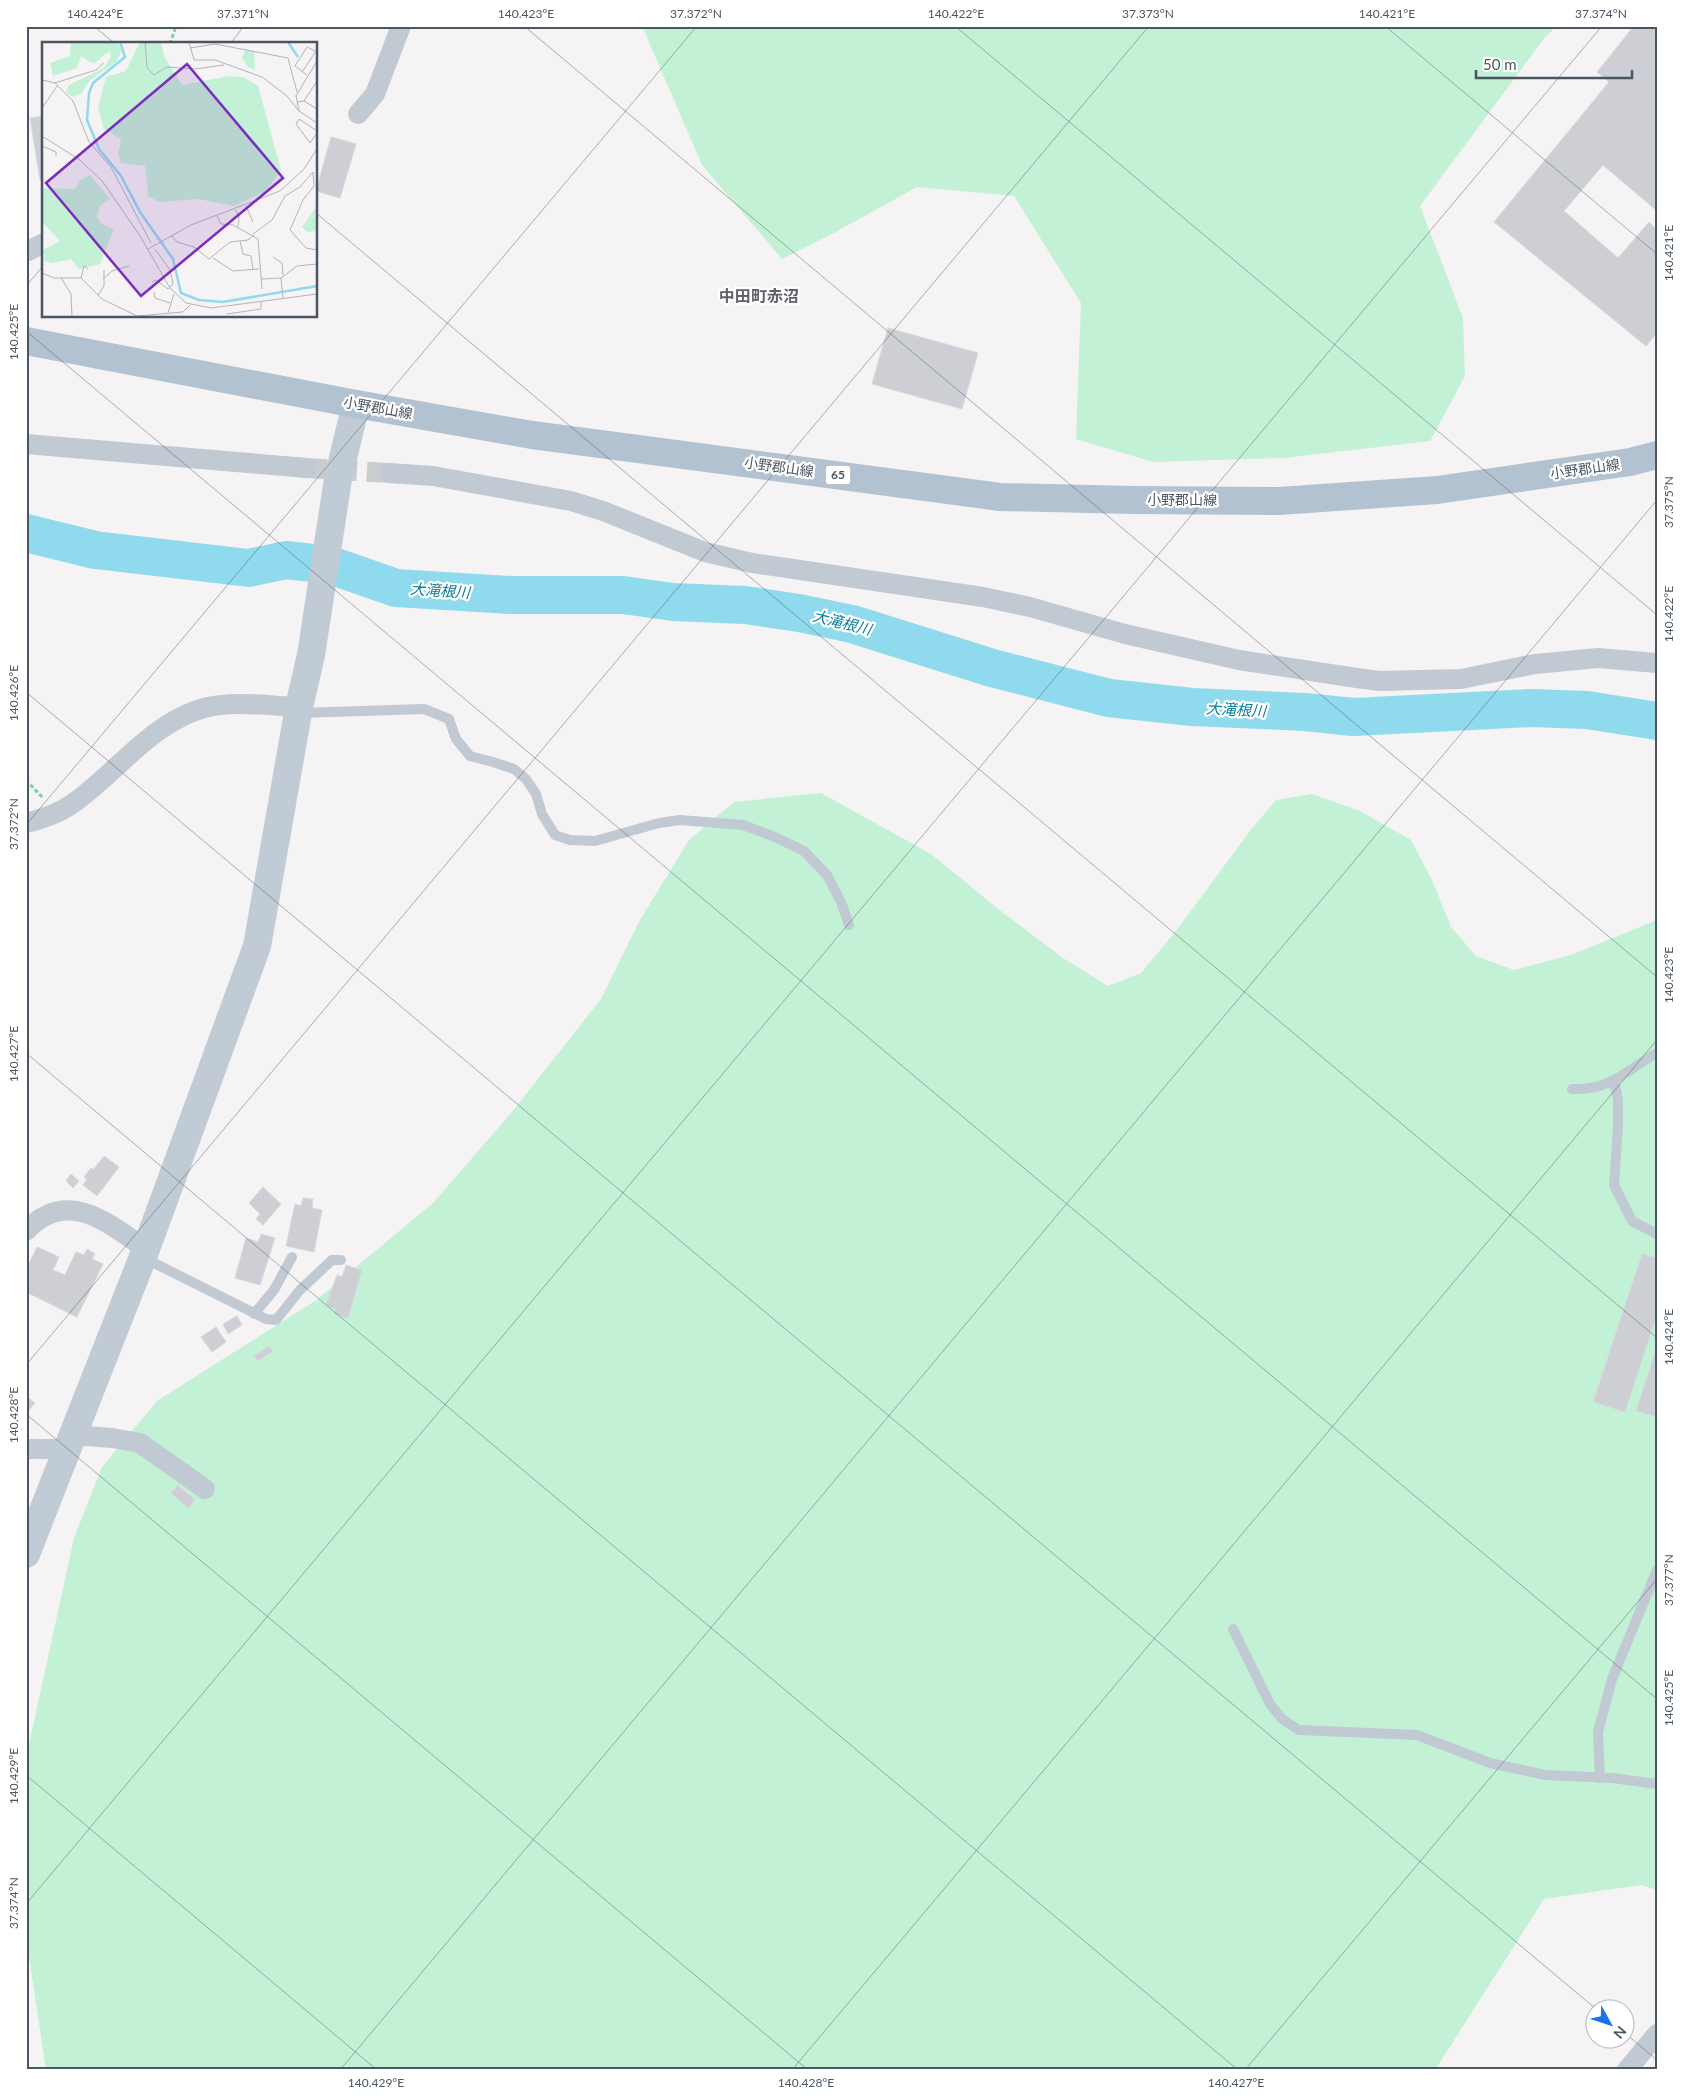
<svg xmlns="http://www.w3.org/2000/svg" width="1683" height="2096" font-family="Lato,'Noto Sans JP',sans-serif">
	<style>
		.green { fill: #c3f1d5 }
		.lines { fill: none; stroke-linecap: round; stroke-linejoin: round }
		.river { stroke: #90daee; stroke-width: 38 }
		.building { fill: #cdcfd5; stroke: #d7d9de }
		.street-tunnel { stroke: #caccce; stroke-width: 20; stroke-dasharray: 20 10; stroke-linecap: butt }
		.path { stroke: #7ad0a6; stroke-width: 3; stroke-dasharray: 4 2.5; stroke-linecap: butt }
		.lane { stroke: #c1cad2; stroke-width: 10 }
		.street { stroke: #c1cad2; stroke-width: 20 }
		.secondary { stroke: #c1cbd6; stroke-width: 28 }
		.primary { stroke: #b3c2d1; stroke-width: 28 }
		.ticks { fill: none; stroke: #4a5661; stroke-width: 1; stroke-opacity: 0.45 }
		.labels { text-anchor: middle; stroke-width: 4.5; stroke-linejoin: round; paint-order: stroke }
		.shield { fill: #fff; stroke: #808990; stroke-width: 1 }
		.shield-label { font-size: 12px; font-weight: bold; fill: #4a5661 }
		.street-label { font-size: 14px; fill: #4a5661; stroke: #fff }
		.water-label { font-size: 15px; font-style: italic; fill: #0c7c9b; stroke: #fff }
		.quarter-label { font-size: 16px; font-weight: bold; fill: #5f6368; stroke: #fff }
		.inset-river { fill: none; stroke: #90daee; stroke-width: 2.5 }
		.inset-road { fill: none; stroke: #b1b4b9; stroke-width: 1 }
		.view { fill: #7b2cbf; fill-opacity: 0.15; stroke: #7b2cbf; stroke-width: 2.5 }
		.inset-edge { fill: none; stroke: #4a5661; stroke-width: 2.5 }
		.neatline { fill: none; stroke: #4a5661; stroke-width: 2 }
		.ticks-label { font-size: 12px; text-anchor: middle; fill: #4a5661 }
	</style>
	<rect width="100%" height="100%" fill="#f5f3f3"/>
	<g class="green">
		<polygon points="642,26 1557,26 1545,37 1420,206 1463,318 1465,376 1430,441 1283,458 1153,462 1076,439 1081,303 1014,196 917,187 834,233 782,259 702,165"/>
		<polygon points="821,793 931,854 997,908 1063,958 1108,986 1141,973 1176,931 1250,831 1276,800 1312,794 1360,811 1411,840 1432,880 1451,927 1476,956 1514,970 1571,955 1657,920 1657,1890 1641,1885 1544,1899 1435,2070 46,2070 26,1936 26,1758 74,1538 102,1467 157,1401 315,1301 433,1203 512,1112 601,999 640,920 689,840 734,802"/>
	</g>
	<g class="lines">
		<polyline class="river" points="26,533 95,550 249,568 286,560 330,565 396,588 511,595 623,595 673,602 745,605 799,613 852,624 992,668 1109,698 1192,707 1305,712 1353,717 1531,708 1587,710 1657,721"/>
	</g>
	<g class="building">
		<polygon points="1634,26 1657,26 1657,211 1603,165 1564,211 1618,258 1649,222 1657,230 1657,333 1646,346 1494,222 1609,82 1597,72"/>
		<polygon points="44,116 44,179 40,180 30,118"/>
		<polygon points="331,137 356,144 340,198 316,191"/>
		<polygon points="888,328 978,353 962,409 872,384"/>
		<polygon points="104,1156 119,1167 97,1196 83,1185 87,1179 84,1177 91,1168 93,1170"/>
		<polygon points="71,1174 79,1181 73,1188 66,1181"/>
		<polygon points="263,1187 281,1204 263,1225 256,1219 260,1214 249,1203"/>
		<polygon points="303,1198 313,1199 312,1208 322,1210 314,1252 286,1246 295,1204 301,1206"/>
		<polygon points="261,1234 275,1238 260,1285 235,1278 246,1238 258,1242"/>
		<polygon points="37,1247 59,1257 53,1270 65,1275 76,1252 84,1255 87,1249 95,1254 92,1259 103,1264 77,1317 26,1292 26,1270"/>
		<polygon points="1642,1254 1657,1258 1657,1314 1625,1412 1593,1402"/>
		<polygon points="346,1265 362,1270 348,1318 334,1314 336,1309 326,1305 337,1275 342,1277"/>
		<polygon points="237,1316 242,1325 228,1334 223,1324"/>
		<polygon points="216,1327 226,1342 212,1352 201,1337"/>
		<polygon points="269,1346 273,1351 258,1361 254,1356"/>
		<polygon points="1657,1346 1657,1417 1636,1411"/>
		<polygon points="26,1396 35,1403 26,1413"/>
		<polygon points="178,1485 195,1500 188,1508 171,1493"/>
	</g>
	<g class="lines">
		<polyline class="street-tunnel" points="307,468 389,473"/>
		<g class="path">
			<polyline points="170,44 176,26"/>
			<polyline points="26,780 43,798"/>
		</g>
		<g class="lane">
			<polyline points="299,713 424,709 449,719 456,739 470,756 493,762 514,769 526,779 536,794 542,814 555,835 570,840 595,841 659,823 680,820 743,825 775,837 804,851 827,875 841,902 849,925"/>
			<polyline points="1614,1081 1618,1100 1618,1126 1614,1185 1632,1221 1657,1234"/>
			<path d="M1572,1089C1612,1090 1625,1071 1657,1053"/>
			<polyline points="144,1258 266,1319 276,1320 300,1290 332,1260 341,1260"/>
			<polyline points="254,1314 274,1290 292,1257"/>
			<polyline points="1233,1629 1270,1704 1282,1719 1299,1730 1417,1735 1490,1763 1545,1775 1612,1778 1657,1784"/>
			<polyline points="1600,1778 1598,1732 1612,1679 1657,1570"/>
		</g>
		<g class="street">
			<polyline points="358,114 375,94 401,26"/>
			<polyline points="26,252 44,243"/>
			<polyline points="26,444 307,468"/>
			<polyline points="389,473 433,476 571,501 603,511 705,552 752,563 983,597 1030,607 1125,634 1239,660 1350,677 1379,681 1461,679 1535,664 1598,658 1657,663"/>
			<path d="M26,823C42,819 58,814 72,804C116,774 150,723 204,708C232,700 270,706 299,707"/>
			<path d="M26,1231C67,1187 108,1223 146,1249"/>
			<polyline points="73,1435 112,1438 140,1443 205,1489"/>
			<polyline points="26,1449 68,1449"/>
			<polyline points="1627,2070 1657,2034"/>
		</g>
		<polyline class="secondary" points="26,1554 146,1249 257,946 299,707 311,655 338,479 356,404"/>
		<polyline class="primary" points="26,341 356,404 532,435 1000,497 1133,500 1279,501 1437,490 1630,462 1657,455"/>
	</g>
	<path class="ticks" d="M94,26L115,44M524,26L1657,977M955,26L1657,615M1385,26L1657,254M230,44L244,26M316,213L1657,1338M26,286L44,265M26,331L1657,1699M26,692L1596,2009M26,825L697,26M26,1053L1238,2070M26,1365L1149,26M26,1414L808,2070M26,1775L377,2070M26,1904L1602,26M1626,2034L1657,2060M340,2070L1657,500M792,2070L1657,1040M1245,2070L1657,1579"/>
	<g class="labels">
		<rect class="shield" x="825.5" y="465.5" width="25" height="19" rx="4"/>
		<g class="shield-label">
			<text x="838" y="479">65</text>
		</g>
		<g class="street-label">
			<text transform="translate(378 408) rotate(10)" y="5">小野郡山線</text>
			<text transform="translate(779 467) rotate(8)" y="5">小野郡山線</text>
			<text transform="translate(1585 469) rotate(-8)" y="5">小野郡山線</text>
			<text x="1182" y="505">小野郡山線</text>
		</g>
		<g class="water-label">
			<text transform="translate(440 591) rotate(4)" y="5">大滝根川</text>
			<text transform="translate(842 623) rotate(14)" y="5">大滝根川</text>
			<text transform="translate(1236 710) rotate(3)" y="5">大滝根川</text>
		</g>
		<g class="quarter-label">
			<text x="759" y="302">中田町赤沼</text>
		</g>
	</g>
	<g transform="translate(42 42)">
		<rect width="275" height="275" fill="#f5f3f3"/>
		<path d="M29,0H74L80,8L74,20L48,38L39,52L31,55L24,50L27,43L62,26L69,14L68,10L63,12L52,22L39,14L35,26L11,34L8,21L28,14ZM98,0H119L122,14L140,43L187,34L201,35L216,44L239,128L223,150L192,164L156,157L117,160L106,154L103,124L79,121L76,112L79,97L62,87L56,66L64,35L84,29ZM203,8L212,9L213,27L206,25L200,16ZM48,133L68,157L58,164L55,175L60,182L72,187L58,222L37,227L29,217L10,221L3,219L1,208L18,199L0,180V146L33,147L38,138ZM275,164V189L265,190L260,185Z" fill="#c3f1d5"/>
		<path class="inset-river" d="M78,0L83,15L51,41L47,51L45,78L57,107L79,134L98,170L131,217L139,251L157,258L181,260L275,244M246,0L256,15"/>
		<path class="inset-road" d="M103,0L105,26L112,33L125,25L153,27L182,23M147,0L152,18H173L220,35L245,54L257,69M148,6L173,2L246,16L255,50M275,19L254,54L257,69L275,81M260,30L274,9M265,33L253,24L265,5L275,10M0,38L13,41L31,59L47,100L69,125L109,201M13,41L54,28L62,21M262,59L275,67M255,60L262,59L275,39M0,66L16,43M275,89L257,77L254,82L268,101L275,91M0,94L38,118L61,140L98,194L128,246L144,261L169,266L275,252M0,104L14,110V114M204,164L211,180M193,168L197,174L196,185M175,174L179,182L191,183L216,197L220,247M211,192L230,178L243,154L258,145L271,130L272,144L261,158L248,188L264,206L275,208M130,194L135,200L152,205L167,217L188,200L206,198L212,193M198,199L201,212L209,214L211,227M106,207L149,183L238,149L262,127L275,107M231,215L240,221L241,233M171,216L191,229L217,227M0,231L12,236H39L60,257L95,274L141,270L148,263M19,236L29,252L30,275M39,236L42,224L46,227M239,236L241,257M61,237L70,229L87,224M220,237L239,236L255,224L275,222M110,240L114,238L126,247L131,242L128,228L113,207M112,250L113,256L128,261M56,253L62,244V228M126,271L132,252M185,272L219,267V260"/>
		<path class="view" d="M145,22L241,136L99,254L4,141Z"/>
		<rect width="275" height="275" class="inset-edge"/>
	</g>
	<rect width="1683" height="2096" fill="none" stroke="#ffffff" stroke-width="55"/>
	<g transform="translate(1610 2024) rotate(130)"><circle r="24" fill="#ffffff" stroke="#b7bbc0"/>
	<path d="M0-4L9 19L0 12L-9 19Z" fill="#1a73e8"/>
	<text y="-8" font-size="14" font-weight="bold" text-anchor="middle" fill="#4a5661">N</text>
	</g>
	<path d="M1476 70v8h156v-8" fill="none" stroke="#4a5661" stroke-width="2.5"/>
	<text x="1483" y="70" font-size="15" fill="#4a5661" stroke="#ffffff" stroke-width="4" paint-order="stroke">50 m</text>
	<rect x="28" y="28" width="1628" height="2040" class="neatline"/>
	<g class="ticks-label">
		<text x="95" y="18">140.424°E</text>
		<text x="243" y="18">37.371°N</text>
		<text x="526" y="18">140.423°E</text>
		<text x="696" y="18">37.372°N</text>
		<text x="956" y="18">140.422°E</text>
		<text x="1148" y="18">37.373°N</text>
		<text x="1387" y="18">140.421°E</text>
		<text x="1601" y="18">37.374°N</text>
		<text transform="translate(1669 253) rotate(-90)" y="4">140.421°E</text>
		<text transform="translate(14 332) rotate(-90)" y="4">140.425°E</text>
		<text transform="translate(1669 502) rotate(-90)" y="4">37.375°N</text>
		<text transform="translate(1669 614) rotate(-90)" y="4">140.422°E</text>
		<text transform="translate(14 693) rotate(-90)" y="4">140.426°E</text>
		<text transform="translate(14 824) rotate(-90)" y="4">37.372°N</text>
		<text transform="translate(1669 975) rotate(-90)" y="4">140.423°E</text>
		<text transform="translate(14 1054) rotate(-90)" y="4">140.427°E</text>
		<text transform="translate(1669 1337) rotate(-90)" y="4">140.424°E</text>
		<text transform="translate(14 1415) rotate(-90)" y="4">140.428°E</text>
		<text transform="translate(1669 1580) rotate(-90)" y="4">37.377°N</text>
		<text transform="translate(1669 1698) rotate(-90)" y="4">140.425°E</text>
		<text transform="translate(14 1776) rotate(-90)" y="4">140.429°E</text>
		<text transform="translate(14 1903) rotate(-90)" y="4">37.374°N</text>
		<text x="376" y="2087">140.429°E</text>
		<text x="806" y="2087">140.428°E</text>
		<text x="1236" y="2087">140.427°E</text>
	</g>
</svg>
